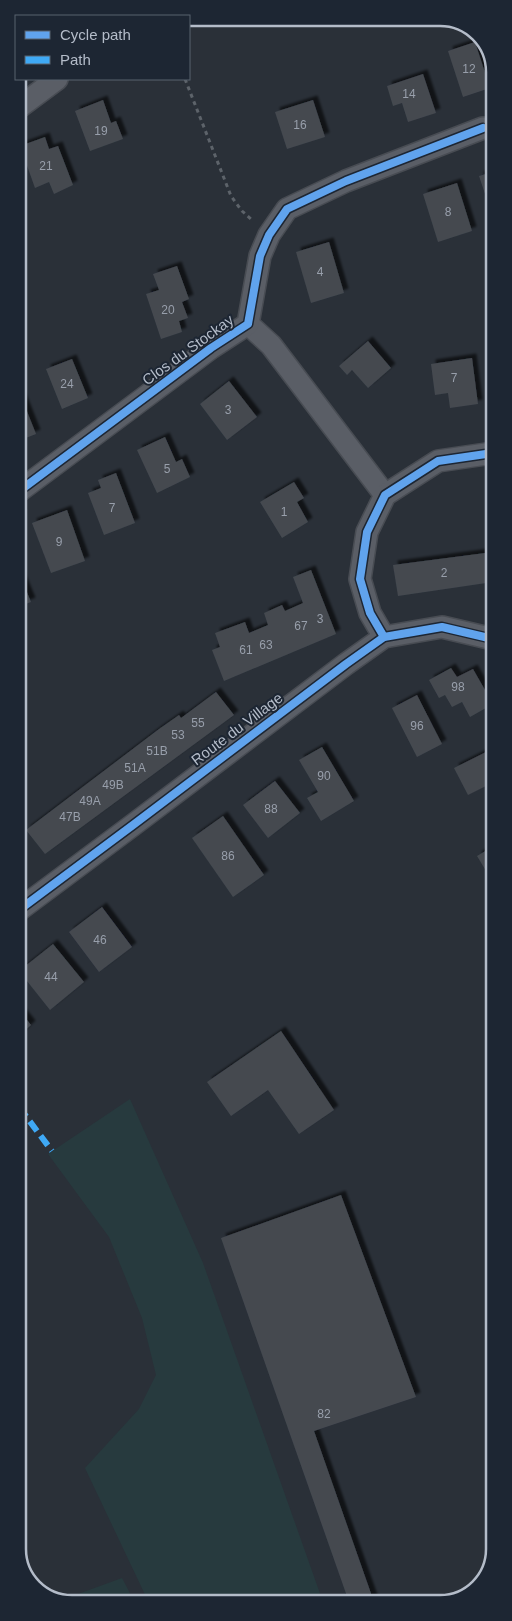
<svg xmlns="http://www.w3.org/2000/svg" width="512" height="1621" font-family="Arial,sans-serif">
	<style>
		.green { fill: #273a3e }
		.building { fill: #444950; filter: url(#shadow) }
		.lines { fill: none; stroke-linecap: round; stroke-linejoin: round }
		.minor-casing { stroke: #484c53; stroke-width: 24 }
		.path { stroke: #5d636a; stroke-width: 3; stroke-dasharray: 4 4; stroke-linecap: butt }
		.minor { stroke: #5a5e66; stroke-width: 21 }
		.quiet { stroke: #3fa9f5; stroke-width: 6; stroke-dasharray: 12 6; stroke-linecap: butt }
		.cycleway-casing { stroke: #1d2633; stroke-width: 11 }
		.cycleway { stroke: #60a3ed; stroke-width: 8 }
		.labels { text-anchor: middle; stroke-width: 4; stroke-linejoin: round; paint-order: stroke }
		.number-label { font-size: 12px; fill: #989fab }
		.street-label { font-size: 15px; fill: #b4bcc9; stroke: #1d2633 }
		.rim { fill: none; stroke: #b4bcc9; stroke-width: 2.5 }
	</style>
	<defs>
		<filter id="shadow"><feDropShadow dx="4.5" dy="-4.5" stdDeviation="1" flood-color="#0009"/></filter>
	</defs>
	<rect width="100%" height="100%" fill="#2a3038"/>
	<g class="green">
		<polygon points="130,1099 203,1263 323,1602 149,1603 85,1468 139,1409 156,1375 142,1318 109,1237 48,1154"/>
		<polygon points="122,1578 135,1603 68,1603 67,1598"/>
	</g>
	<g class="building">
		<polygon points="475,42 490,88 463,97 448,51"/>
		<polygon points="423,74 436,113 408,122 402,103 393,106 387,86"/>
		<polygon points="103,100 111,123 116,121 123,139 90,151 75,111"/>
		<polygon points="313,100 325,137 287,149 275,112"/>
		<polygon points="45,137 49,149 58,146 73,185 54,194 49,182 35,188 20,146"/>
		<polygon points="493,172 493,212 491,212 479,176"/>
		<polygon points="457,183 472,231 438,242 423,194"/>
		<polygon points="329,242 344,293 311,303 296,252"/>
		<polygon points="177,266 189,299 182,302 188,318 179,321 182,332 161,339 146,294 159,290 153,274"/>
		<polygon points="368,341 391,368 368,388 352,370 347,375 339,366"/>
		<polygon points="472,358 478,404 450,408 448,393 435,395 431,364"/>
		<polygon points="72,359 88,398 62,409 46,369"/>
		<polygon points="229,381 257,417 227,440 200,404"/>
		<polygon points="18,394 20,394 36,434 18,441"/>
		<polygon points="165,437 176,462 182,459 190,477 157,493 137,450"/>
		<polygon points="116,473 135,523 104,535 88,493 101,488 98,480"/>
		<polygon points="294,482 304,498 297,502 308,522 282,538 260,502"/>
		<polygon points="67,510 85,561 51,573 32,523"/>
		<polygon points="493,552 493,582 398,596 393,565"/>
		<polygon points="311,570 336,634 224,681 212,650 220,647 215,633 245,622 249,633 268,625 264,613 282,605 285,611 303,603 293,577"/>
		<polygon points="18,571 31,602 18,607"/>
		<polygon points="451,668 457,677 473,669 493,704 470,717 462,702 452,707 445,695 439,698 429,680"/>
		<polygon points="216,692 234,715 45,854 26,830 159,729 179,715 181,718"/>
		<polygon points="417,695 442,744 417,757 392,708"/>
		<polygon points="322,747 354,801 321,821 307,798 318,792 299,760"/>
		<polygon points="494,748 494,782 468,795 454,768"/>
		<polygon points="275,781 300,813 268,838 243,805"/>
		<polygon points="223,816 264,875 233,897 192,838"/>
		<polygon points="494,846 494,884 477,856"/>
		<polygon points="102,907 132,947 99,972 69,932"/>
		<polygon points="53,944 84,982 50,1010 19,971"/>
		<polygon points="19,1010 31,1025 19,1036"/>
		<polygon points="281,1031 334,1110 299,1134 268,1090 231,1116 207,1082"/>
		<polygon points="341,1195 416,1397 314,1431 374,1602 349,1602 221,1238"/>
	</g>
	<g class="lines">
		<defs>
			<g id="minor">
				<polyline points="18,108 57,79"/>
				<polyline points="248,324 271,345 385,495"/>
				<polyline points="18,492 211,348 248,324 260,256 269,235 287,209 346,181 483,128"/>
				<polyline points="384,637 370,613 360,579 367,532 385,495 438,461 486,454 493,456"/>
				<polyline points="19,910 133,825 346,664 384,637 442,627 493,639"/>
			</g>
		</defs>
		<use href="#minor" class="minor-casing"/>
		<polyline class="path" points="185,79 231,196 242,211 251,219"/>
		<use href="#minor" class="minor"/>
		<polyline class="quiet" points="19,1107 52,1151"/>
		<defs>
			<g id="cycleway">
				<polyline points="18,492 211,348 248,324 260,256 269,235 287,209 346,181 483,128"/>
				<polyline points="384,637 370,613 360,579 367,532 385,495 438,461 486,454 493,456"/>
				<polyline points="19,910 133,825 346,664 384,637 442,627 493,639"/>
			</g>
		</defs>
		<use href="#cycleway" class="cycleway-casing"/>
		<use href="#cycleway" class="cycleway"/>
	</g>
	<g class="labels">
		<g class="number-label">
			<text x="469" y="73">12</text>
			<text x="409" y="98">14</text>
			<text x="300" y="129">16</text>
			<text x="101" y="135">19</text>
			<text x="46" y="170">21</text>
			<text x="448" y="216">8</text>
			<text x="320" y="276">4</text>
			<text x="168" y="314">20</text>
			<text x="454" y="382">7</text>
			<text x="67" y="388">24</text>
			<text x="228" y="414">3</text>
			<text x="167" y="473">5</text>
			<text x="112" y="512">7</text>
			<text x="284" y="516">1</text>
			<text x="59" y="546">9</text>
			<text x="444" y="577">2</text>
			<text x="320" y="623">3</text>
			<text x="301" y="630">67</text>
			<text x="266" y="649">63</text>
			<text x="246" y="654">61</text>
			<text x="458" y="691">98</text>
			<text x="198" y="727">55</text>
			<text x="417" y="730">96</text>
			<text x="178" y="739">53</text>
			<text x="157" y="755">51B</text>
			<text x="135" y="772">51A</text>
			<text x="324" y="780">90</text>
			<text x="113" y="789">49B</text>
			<text x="90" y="805">49A</text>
			<text x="271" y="813">88</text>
			<text x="70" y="821">47B</text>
			<text x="228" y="860">86</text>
			<text x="100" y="944">46</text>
			<text x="51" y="981">44</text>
			<text x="324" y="1418">82</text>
		</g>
		<g class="street-label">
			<text transform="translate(188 350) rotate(-36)" y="5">Clos du Stockay</text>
			<text transform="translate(237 729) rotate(-37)" y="5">Route du Village</text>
		</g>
	</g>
	<path d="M0 0H512V1621H0ZM72 26H440A46 46 0 0 1 486 72V1549A46 46 0 0 1 440 1595H72A46 46 0 0 1 26 1549V72A46 46 0 0 1 72 26Z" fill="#1d2633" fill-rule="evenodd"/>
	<path class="rim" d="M72 26H440A46 46 0 0 1 486 72V1549A46 46 0 0 1 440 1595H72A46 46 0 0 1 26 1549V72A46 46 0 0 1 72 26Z"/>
	<rect x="15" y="15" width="175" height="65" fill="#1d2633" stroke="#59626f"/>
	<rect x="25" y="31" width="25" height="8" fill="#60a3ed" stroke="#59626f"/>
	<text x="60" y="40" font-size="15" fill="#b4bcc9">Cycle path</text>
	<rect x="25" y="56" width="25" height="8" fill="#3fa9f5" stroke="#59626f"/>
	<text x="60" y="65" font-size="15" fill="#b4bcc9">Path</text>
</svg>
